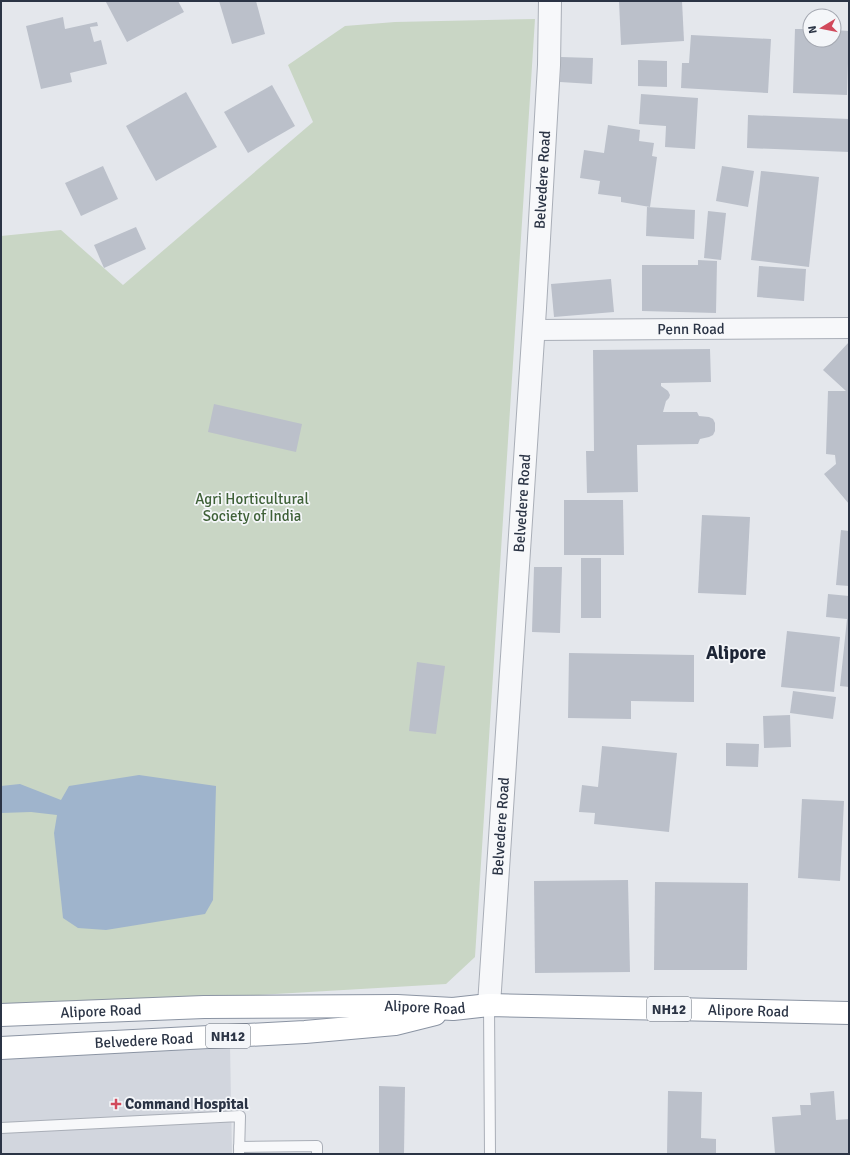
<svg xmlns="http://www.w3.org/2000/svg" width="850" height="1155" font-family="Signika,sans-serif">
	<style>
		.built { fill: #d2d6de }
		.green { fill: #c9d6c5 }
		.water { fill: #9fb4cc }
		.building { fill: #bbc0ca }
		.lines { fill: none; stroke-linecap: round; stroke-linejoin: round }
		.service-casing { stroke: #a9aeb7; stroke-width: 12 }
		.minor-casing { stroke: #a9aeb7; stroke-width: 22 }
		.tertiary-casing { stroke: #a9aeb7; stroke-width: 24 }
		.trunk-casing { stroke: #8b94a3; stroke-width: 24 }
		.service { stroke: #f7f8fa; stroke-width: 10 }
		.minor { stroke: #f7f8fa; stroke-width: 20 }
		.tertiary { stroke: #f7f8fa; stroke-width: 22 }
		.trunk { stroke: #fff; stroke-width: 22 }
		.poi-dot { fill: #d1495b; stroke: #f4f6f9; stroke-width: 1.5 }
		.labels { text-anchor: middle; stroke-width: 3.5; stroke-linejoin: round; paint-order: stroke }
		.shield { fill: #f4f6f9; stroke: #676e7b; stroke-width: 1 }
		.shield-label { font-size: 14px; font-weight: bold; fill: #2b3445 }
		.street-label { font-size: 15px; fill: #2b3445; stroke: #f4f6f9 }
		.park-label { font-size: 15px; fill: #3f6138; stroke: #f4f6f9 }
		.poi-label { font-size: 15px; font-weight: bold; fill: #2b3445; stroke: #f4f6f9; text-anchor: start }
		.district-label { font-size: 19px; font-weight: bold; fill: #1d2536; stroke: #f4f6f9 }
	</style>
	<rect width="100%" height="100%" fill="#e4e7ec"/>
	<polygon class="built" points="230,1045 232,1154 1,1154 1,1054"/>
	<polygon class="green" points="535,19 475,957 446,984 1,1010 1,236 61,230 123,285 313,122 288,65 345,26 395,22"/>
	<polygon class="water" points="139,775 216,786 213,900 205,914 106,930 78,928 63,918 54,833 57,815 31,812 1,813 1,786 20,784 61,800 69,786"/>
	<g class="building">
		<polygon points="107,1 178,1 184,12 127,42 106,2"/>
		<polygon points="219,1 256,1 265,34 232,44"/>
		<polygon points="619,1 682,1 684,41 621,45"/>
		<polygon points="63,17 65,29 97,22 98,26 90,27 94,42 101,40 107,64 70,73 72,82 41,89 26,26"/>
		<polygon points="795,29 810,29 810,40 834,40 834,30 849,31 847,95 793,93"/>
		<polygon points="691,35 771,39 768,93 681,88 682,63 689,63"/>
		<polygon points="561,57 593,58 592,84 560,82"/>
		<polygon points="638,60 667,61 667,87 638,86"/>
		<polygon points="272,85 295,126 248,153 224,112"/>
		<polygon points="186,92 217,147 156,181 126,126"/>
		<polygon points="641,94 698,98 695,149 665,147 666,126 639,124"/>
		<polygon points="748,115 849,119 849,152 747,148"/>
		<polygon points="608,125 640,130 639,141 654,143 652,156 657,157 650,207 621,202 621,197 598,194 600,181 580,178 584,150 604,153"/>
		<polygon points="103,166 118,199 81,216 65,183"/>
		<polygon points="722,166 754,171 748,207 716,201"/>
		<polygon points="761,171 819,177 809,267 751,260"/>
		<polygon points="647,207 695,210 694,239 646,236"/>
		<polygon points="708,211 726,213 721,260 704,258"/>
		<polygon points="136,227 146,249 104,268 94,245"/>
		<polygon points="698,260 717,261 716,313 642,311 642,265 698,265"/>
		<polygon points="759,266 806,269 804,301 757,297"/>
		<polygon points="611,279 614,312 554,317 551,284"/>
		<polygon points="849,342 849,477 848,478 849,480 849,504 824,474 836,464 835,455 826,454 828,391 846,391 823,370"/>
		<polygon points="710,349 711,382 661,383 661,386 668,391 670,395 669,398 666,401 663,412 697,412 699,416 709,417 713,419 715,423 715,431 713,435 709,437 700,439 698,444 637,445 638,492 587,493 586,451 594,451 593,350"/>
		<polygon points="214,404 302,424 296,452 208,432"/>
		<polygon points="564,500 623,500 624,555 564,555"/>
		<polygon points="702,515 750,517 746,595 698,593"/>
		<polygon points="841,530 849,531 849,586 836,585"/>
		<rect x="581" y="558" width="20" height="60"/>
		<polygon points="534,567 562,567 560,633 532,632"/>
		<polygon points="828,594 849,596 849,687 840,686 847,619 826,617"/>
		<polygon points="787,631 840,637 834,692 781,687"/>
		<polygon points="569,653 694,655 694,702 631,701 631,719 568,718"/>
		<polygon points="417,662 445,666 436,734 409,731"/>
		<polygon points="793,691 836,697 833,719 790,713"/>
		<polygon points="790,715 791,747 764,748 763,716"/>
		<polygon points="726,743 759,744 758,767 726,766"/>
		<polygon points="602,746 677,753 669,832 594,824 595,813 579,812 582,785 598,787"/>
		<polygon points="802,799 844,801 840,881 798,878"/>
		<polygon points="628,880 630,972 535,973 534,881"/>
		<polygon points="655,882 748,883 747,970 654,970"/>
		<polygon points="379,1086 405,1087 404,1154 379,1154"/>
		<polygon points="668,1091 702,1092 701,1138 716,1139 716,1154 667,1154"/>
		<polygon points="834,1091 836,1120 849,1119 849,1154 775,1154 772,1117 801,1115 800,1105 811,1105 810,1093"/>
	</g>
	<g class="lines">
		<defs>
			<g id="service">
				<polyline points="489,1005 490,1154"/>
				<polyline points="1,1128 240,1116 239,1154"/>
				<polyline points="239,1147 317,1146 317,1154"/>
			</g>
			<g id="minor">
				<path id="s1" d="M534,330L849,328"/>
			</g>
			<g id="tertiary">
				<path id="s2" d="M489,1005L535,308L549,65L550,1"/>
			</g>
			<g id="trunk">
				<path id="s3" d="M1,1015L204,1007L397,1006L453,1009L489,1005L849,1013"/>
				<path id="s4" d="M1,1048L305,1032L395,1024L435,1014"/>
			</g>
		</defs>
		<use href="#service" class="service-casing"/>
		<use href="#minor" class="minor-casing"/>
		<use href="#tertiary" class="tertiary-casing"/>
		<use href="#trunk" class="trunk-casing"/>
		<use href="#service" class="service"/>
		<use href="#minor" class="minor"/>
		<use href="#tertiary" class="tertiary"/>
		<use href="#trunk" class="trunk"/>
	</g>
	<path class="poi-dot" d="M114 1098h4v4h4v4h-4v4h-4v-4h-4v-4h4z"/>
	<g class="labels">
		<g class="shield">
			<rect x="647" y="997" width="44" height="24" rx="3"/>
			<rect x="206" y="1024" width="44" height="24" rx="3"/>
		</g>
		<g class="shield-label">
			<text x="669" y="1014">NH12</text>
			<text x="228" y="1041">NH12</text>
		</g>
		<g class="street-label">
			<text dy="5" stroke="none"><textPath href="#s2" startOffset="827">Belvedere Road</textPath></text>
			<text dy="5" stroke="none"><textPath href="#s1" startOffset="157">Penn Road</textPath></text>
			<text dy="5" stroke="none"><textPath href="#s2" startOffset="503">Belvedere Road</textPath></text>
			<text dy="5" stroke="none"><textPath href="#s2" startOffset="179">Belvedere Road</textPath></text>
			<text dy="5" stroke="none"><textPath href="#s3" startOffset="424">Alipore Road</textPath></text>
			<text dy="5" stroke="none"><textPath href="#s3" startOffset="100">Alipore Road</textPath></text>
			<text dy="5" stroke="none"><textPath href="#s3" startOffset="748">Alipore Road</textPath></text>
			<text dy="5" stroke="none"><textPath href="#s4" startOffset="143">Belvedere Road</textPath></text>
		</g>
		<g class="park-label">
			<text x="252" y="504">Agri Horticultural<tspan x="252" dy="17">Society of India</tspan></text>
		</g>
		<g class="poi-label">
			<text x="125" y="1109">Command Hospital</text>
		</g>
		<g class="district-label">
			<text x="736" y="659">Alipore</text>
		</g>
	</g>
	<rect width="850" height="1155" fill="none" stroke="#2b3445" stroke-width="4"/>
	<g transform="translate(822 28) rotate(260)"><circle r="19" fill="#f4f6f9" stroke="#a4a8b1"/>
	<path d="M0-3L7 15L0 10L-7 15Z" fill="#d1495b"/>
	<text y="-6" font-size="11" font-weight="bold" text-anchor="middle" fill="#2b3445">N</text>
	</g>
</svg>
